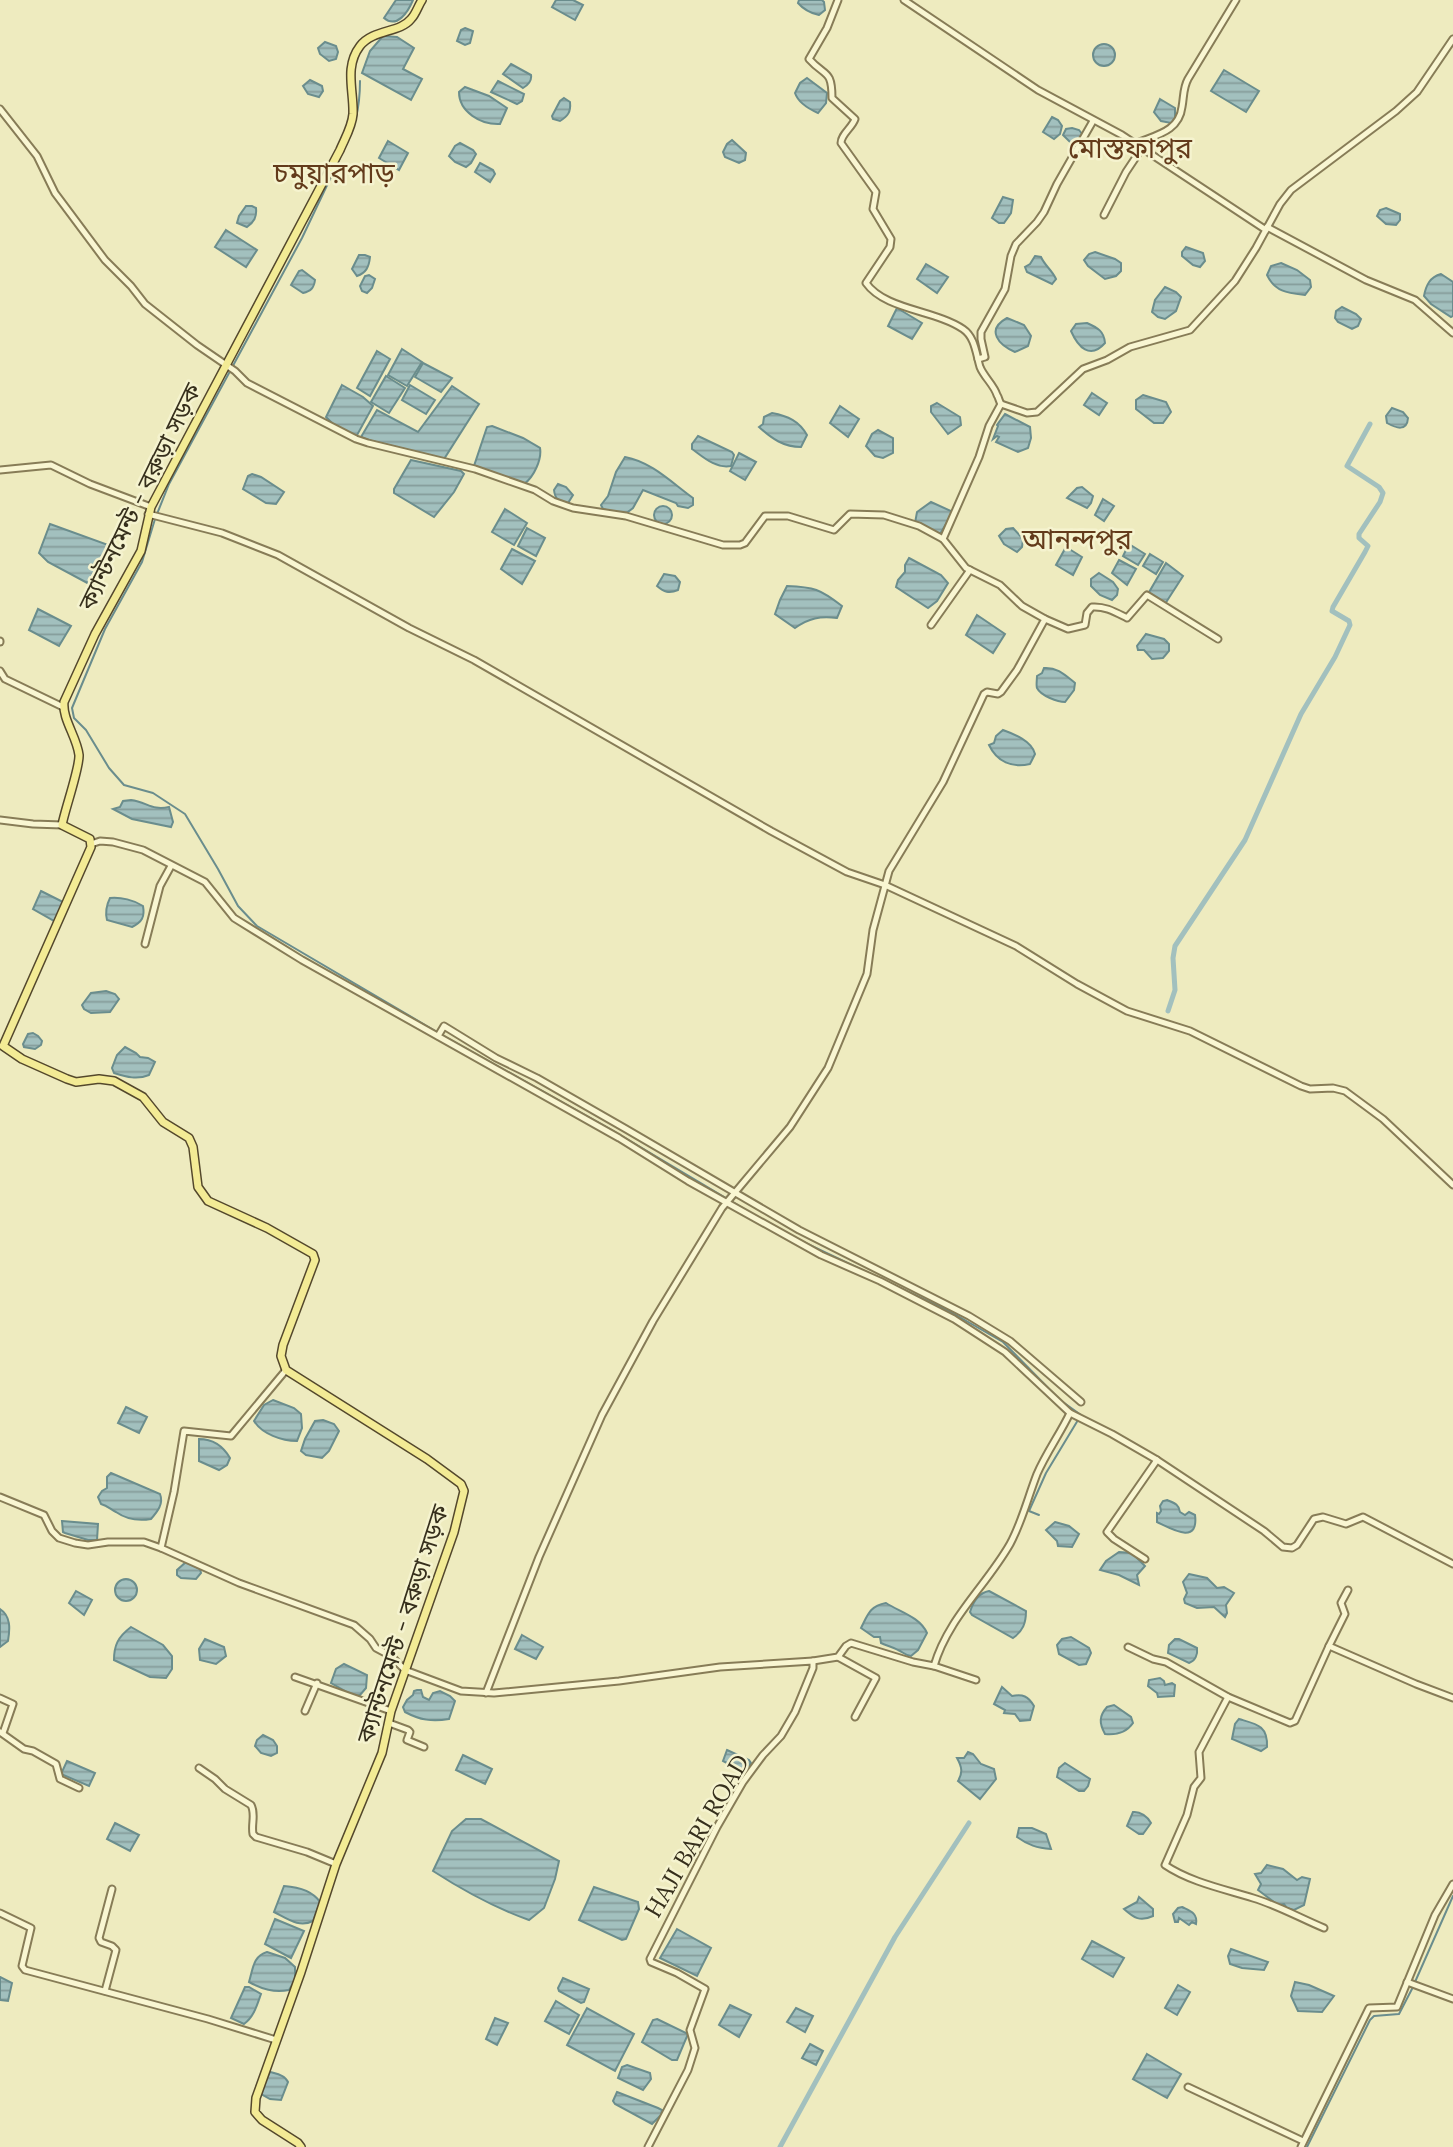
<svg xmlns="http://www.w3.org/2000/svg" width="1453" height="2147" font-family="Lora,'Noto Sans Bengali',serif">
	<style>
		.water { fill: url(#water-rules); stroke: #6a8d8d; stroke-width: 2 }
		.lines { fill: none; stroke-linecap: round; stroke-linejoin: round }
		.stream { stroke: #6a8d8d; stroke-width: 2 }
		.canal { stroke: #a2c0be; stroke-width: 5 }
		.minor-casing { stroke: #877c57; stroke-width: 9 }
		.major-casing { stroke: #54482c; stroke-width: 10 }
		.minor { stroke: #f9f6d2; stroke-width: 5 }
		.major { stroke: #f3eb95; stroke-width: 7 }
		.labels { text-anchor: middle; stroke-width: 5; stroke-linejoin: round; paint-order: stroke }
		.street-label { font-size: 24px; fill: #362f1c; stroke: #f5f3cf }
		.quarter-label { font-size: 28px; fill: #633b1b; stroke: #f5f3cf }
	</style>
	<defs>
		<pattern id="water-rules" width="6" height="5" patternUnits="userSpaceOnUse" patternTransform="scale(1.75)"><rect width="6" height="5" fill="#a2c0be"/><path d="M0 2.5h6" fill="none" stroke="#859c9a"/></pattern>
	</defs>
	<rect width="100%" height="100%" fill="#eeebbf"/>
	<g class="water">
		<path d="M396,0H413C408,12 397,29 384,18Z"/>
		<polygon points="556,0 573,0 583,5 575,20 552,7"/>
		<path d="M799,0H822L824,2L825,10L819,15C810,13 804,10 798,3Z"/>
		<polygon points="465,28 473,31 470,43 465,45 457,41 461,30"/>
		<polygon points="383,36 397,37 414,48 403,69 422,79 411,100 362,73 370,51"/>
		<polygon points="325,42 336,46 338,52 336,59 329,61 320,54 318,48"/>
		<circle cx="1104" cy="55" r="11"/>
		<path d="M511,64L531,75C532,81 528,85 523,88L503,74Z"/>
		<polygon points="1224,70 1259,91 1246,112 1211,91"/>
		<path d="M807,78L827,93L826,103L818,113C809,109 798,102 795,93L800,83Z"/>
		<polygon points="310,80 322,86 323,91 319,97 308,94 303,86"/>
		<polygon points="498,81 524,94 522,101 517,104 491,92"/>
		<path d="M465,87L489,96L507,108L500,124C481,125 459,112 459,92Z"/>
		<path d="M564,98L570,102C571,112 568,116 560,121L553,119L552,116L560,101Z"/>
		<polygon points="1160,99 1175,108 1175,118 1171,123 1161,121 1154,112"/>
		<polygon points="1052,117 1058,120 1062,126 1060,134 1054,139 1043,132"/>
		<polygon points="1072,128 1079,130 1083,135 1076,146 1073,145 1063,135 1066,129"/>
		<polygon points="732,140 746,153 745,160 739,163 725,157 723,152 727,144"/>
		<polygon points="388,141 408,153 399,170 379,158"/>
		<polygon points="460,143 473,150 476,154 471,163 466,167 455,162 449,156 455,146"/>
		<polygon points="480,163 493,170 495,174 490,182 475,172"/>
		<polygon points="1003,197 1013,200 1011,213 1004,223 999,223 992,218"/>
		<path d="M246,206H252L256,208C257,217 254,222 247,227L237,223L239,216Z"/>
		<polygon points="1386,208 1400,214 1400,220 1396,225 1386,224 1377,216 1380,210"/>
		<polygon points="226,230 257,250 246,267 215,247"/>
		<polygon points="1186,247 1203,253 1205,261 1200,267 1193,265 1182,256 1182,252"/>
		<polygon points="1095,252 1115,259 1121,263 1121,271 1116,276 1105,279 1088,266 1084,260 1089,254"/>
		<path d="M359,255H365L370,257C369,267 366,273 357,276L352,269Z"/>
		<path d="M1035,256L1041,257C1045,266 1052,270 1056,279L1052,284L1027,272L1025,267L1030,264Z"/>
		<path d="M1281,263L1297,270L1310,280L1311,287L1305,295C1288,293 1275,292 1267,275L1271,266Z"/>
		<polygon points="926,264 948,277 937,293 917,279"/>
		<path d="M302,270L315,280C314,288 311,291 303,293L291,285L299,271Z"/>
		<path d="M1441,274L1453,282V316L1451,317L1431,304L1424,296C1426,285 1430,277 1441,274Z"/>
		<polygon points="369,275 375,279 372,288 367,293 362,291 360,286 365,276"/>
		<polygon points="1165,287 1176,292 1181,297 1176,311 1165,319 1158,317 1152,312 1155,300"/>
		<polygon points="1342,307 1356,314 1361,319 1358,326 1352,329 1338,322 1335,318 1336,311"/>
		<polygon points="897,308 922,323 912,339 888,326"/>
		<path d="M1007,318L1024,325L1031,336L1028,346L1015,352C999,345 985,330 1007,318Z"/>
		<path d="M1087,323C1098,328 1104,331 1105,343C1090,360 1078,347 1071,331L1076,324Z"/>
		<polygon points="402,349 422,362 407,386 388,375"/>
		<polygon points="377,351 390,359 370,396 357,388"/>
		<polygon points="423,363 452,378 441,392 415,377"/>
		<polygon points="386,376 405,388 389,413 371,402"/>
		<polygon points="342,385 363,397 373,406 356,437 333,424 326,417"/>
		<polygon points="410,385 435,400 426,414 402,400"/>
		<polygon points="452,386 479,404 444,459 368,440 361,437 377,410 418,432"/>
		<polygon points="1092,393 1107,403 1099,415 1084,405"/>
		<polygon points="1143,395 1166,402 1171,412 1163,423 1154,423 1136,409 1136,400"/>
		<polygon points="937,403 960,417 961,425 948,434 931,412 931,406"/>
		<polygon points="840,406 859,419 848,437 830,423"/>
		<path d="M1392,408L1403,412L1408,418C1407,432 1396,428 1387,423L1386,416Z"/>
		<path d="M772,413C788,416 799,421 807,435L801,447C784,447 772,439 759,427L763,424L764,417Z"/>
		<polygon points="1005,414 1030,427 1031,438 1028,448 1018,452 996,442 999,437 997,436 993,439 998,426 997,425"/>
		<path d="M492,426L523,438L540,448C542,459 534,477 524,484L474,466L487,427Z"/>
		<polygon points="878,430 893,438 893,453 883,458 875,456 866,446 872,434"/>
		<path d="M698,436L732,452L734,455L731,466C716,469 703,457 692,449V444Z"/>
		<polygon points="739,453 756,462 745,480 730,471"/>
		<path d="M625,457C652,462 672,483 693,498V505L688,508L678,506L676,503L643,490L633,508L624,515L603,509L601,505L608,496L616,472Z"/>
		<polygon points="411,460 461,471 464,474 454,492 434,517 394,493 394,489"/>
		<polygon points="252,474 261,477 284,492 276,504 266,503 243,489 248,476"/>
		<path d="M558,484L566,487L573,495L568,503C559,501 555,500 554,490Z"/>
		<polygon points="1082,487 1093,496 1091,503 1087,508 1067,498 1077,488"/>
		<polygon points="1103,499 1114,506 1104,521 1095,515"/>
		<polygon points="931,502 953,512 940,534 915,523 917,512"/>
		<circle cx="663" cy="515" r="9"/>
		<polygon points="505,509 527,523 514,545 492,532"/>
		<polygon points="50,524 111,546 93,586 48,562 39,553"/>
		<polygon points="527,528 545,538 536,556 518,546"/>
		<polygon points="1013,528 1023,539 1022,547 1017,552 1004,544 999,536 1006,529"/>
		<polygon points="1129,544 1145,554 1138,565 1123,556"/>
		<polygon points="1066,547 1082,557 1073,575 1056,565"/>
		<polygon points="512,549 535,561 522,584 501,569"/>
		<polygon points="1150,554 1163,562 1156,574 1143,566"/>
		<polygon points="909,558 941,575 948,583 937,601 928,608 896,587 898,580 905,572 905,565"/>
		<polygon points="1119,560 1136,569 1127,585 1112,573"/>
		<polygon points="1166,563 1183,576 1165,604 1148,594"/>
		<polygon points="1099,573 1113,582 1118,589 1117,595 1112,600 1100,595 1091,586 1091,579"/>
		<path d="M664,574L675,576L680,582L678,590C669,594 664,592 657,586Z"/>
		<path d="M787,586C814,587 820,589 842,606L837,618C820,616 809,618 795,628L775,614L780,600Z"/>
		<polygon points="38,609 71,626 59,646 29,630"/>
		<polygon points="977,615 1005,634 993,653 966,635"/>
		<polygon points="1146,634 1164,639 1169,644 1169,651 1163,658 1152,659 1144,650 1138,650 1137,646"/>
		<path d="M1044,668C1057,667 1065,675 1075,683L1074,690L1065,702C1058,702 1041,696 1037,688C1036,686 1037,679 1037,676L1042,673Z"/>
		<path d="M1003,730C1014,734 1032,741 1035,754L1030,764C1012,768 997,762 989,745L994,743L996,736Z"/>
		<path d="M131,800C147,802 152,811 169,807L173,822L171,827L132,819L113,809L120,807L123,801Z"/>
		<polygon points="41,891 65,903 56,922 33,909"/>
		<path d="M110,898C121,897 134,900 143,906C145,917 142,922 132,927L107,920C105,912 106,906 110,898Z"/>
		<polygon points="106,991 115,994 119,999 110,1012 91,1013 84,1009 82,1005 91,993"/>
		<polygon points="33,1033 38,1036 42,1041 41,1045 35,1049 24,1047 23,1044 28,1034"/>
		<path d="M125,1047L136,1053L140,1057L148,1058L155,1062L149,1075C137,1080 127,1077 114,1073L112,1068L117,1055Z"/>
		<path d="M273,1400L294,1408L301,1414L302,1428L297,1441C282,1441 262,1434 254,1421L264,1405Z"/>
		<polygon points="126,1407 147,1417 139,1433 118,1423"/>
		<polygon points="323,1420 334,1424 339,1431 329,1451 322,1458 306,1455 301,1451 305,1439 315,1421"/>
		<path d="M199,1439C213,1439 223,1446 230,1458L227,1465L219,1470L199,1461Z"/>
		<path d="M111,1473L160,1494C164,1504 157,1512 151,1519C139,1521 126,1519 116,1512C110,1509 108,1506 101,1504L98,1497L102,1491L107,1488V1477Z"/>
		<path d="M1167,1500C1174,1503 1179,1504 1180,1512L1185,1515L1189,1512L1195,1515C1199,1546 1170,1528 1157,1522V1513L1159,1514L1161,1511L1160,1506L1163,1501Z"/>
		<polygon points="62,1521 98,1524 97,1540 88,1540 65,1533 63,1532"/>
		<polygon points="1055,1522 1069,1526 1079,1534 1072,1547 1058,1546 1057,1541 1046,1530"/>
		<polygon points="1119,1552 1132,1553 1145,1566 1137,1575 1139,1585 1119,1575 1100,1570 1106,1561"/>
		<polygon points="186,1562 200,1569 201,1573 196,1579 181,1578 177,1575 177,1570"/>
		<polygon points="1189,1574 1207,1578 1217,1588 1224,1587 1234,1593 1226,1605 1227,1613 1225,1617 1214,1607 1197,1608 1185,1603 1184,1599 1187,1593 1183,1582"/>
		<circle cx="126" cy="1590" r="11"/>
		<polygon points="76,1591 92,1600 84,1615 69,1603"/>
		<path d="M989,1591L1026,1611C1026,1623 1023,1631 1013,1638L972,1615L970,1612C973,1602 978,1593 989,1591Z"/>
		<path d="M886,1603C900,1612 920,1617 927,1633L918,1650L911,1656C904,1655 903,1652 898,1650C893,1647 887,1646 881,1643L880,1637H874L861,1628C868,1614 870,1606 886,1603Z"/>
		<path d="M0,1609C11,1616 10,1629 8,1641L0,1647Z"/>
		<path d="M131,1627L163,1645L172,1656V1669L166,1678L150,1677L114,1660C114,1645 118,1637 131,1627Z"/>
		<polygon points="522,1635 543,1647 536,1659 515,1649"/>
		<polygon points="1071,1637 1089,1648 1091,1653 1086,1664 1079,1665 1059,1654 1057,1645 1062,1639"/>
		<polygon points="205,1639 224,1647 226,1656 216,1664 200,1660 199,1649"/>
		<path d="M1175,1639H1179L1197,1648C1198,1655 1195,1661 1189,1663L1168,1653L1169,1645Z"/>
		<polygon points="344,1664 367,1675 366,1688 360,1695 354,1696 331,1683 336,1669"/>
		<polygon points="1160,1678 1164,1681 1165,1685 1172,1683 1175,1685 1174,1696 1158,1697 1157,1693 1148,1686 1149,1680"/>
		<path d="M1002,1687L1012,1696C1023,1694 1028,1696 1034,1706L1030,1720L1020,1721L1015,1714L1004,1713L1005,1710L994,1704Z"/>
		<path d="M417,1690H421L423,1697L429,1700L433,1693L440,1691L450,1696L455,1701L449,1719C432,1722 420,1720 405,1712L403,1707L407,1700L413,1695L414,1691Z"/>
		<path d="M1114,1705L1131,1717L1133,1723C1127,1732 1116,1735 1105,1734C1099,1723 1099,1716 1107,1707Z"/>
		<path d="M1239,1719C1256,1724 1268,1725 1267,1747L1261,1751L1232,1739L1235,1724Z"/>
		<polygon points="263,1735 273,1740 277,1746 277,1753 271,1756 261,1753 255,1746 257,1740"/>
		<polygon points="727,1750 749,1760 751,1763 745,1771 740,1770 723,1761"/>
		<path d="M968,1752L973,1754L981,1764L994,1769L996,1779L980,1799L958,1781C963,1773 962,1767 957,1758H964Z"/>
		<polygon points="463,1755 492,1769 485,1784 456,1770"/>
		<polygon points="67,1761 95,1773 89,1786 61,1774"/>
		<polygon points="1065,1763 1090,1779 1088,1786 1084,1791 1079,1791 1057,1777 1059,1768"/>
		<path d="M1133,1812C1140,1811 1148,1817 1151,1823L1143,1834H1139L1127,1826Z"/>
		<path d="M466,1819H481L559,1861L555,1879L544,1908L529,1920C495,1908 464,1891 433,1871L452,1831Z"/>
		<polygon points="115,1823 139,1835 130,1851 107,1839"/>
		<path d="M1019,1828H1032L1046,1834L1051,1849C1037,1848 1028,1845 1017,1837Z"/>
		<polygon points="1267,1865 1283,1869 1297,1880 1302,1877 1310,1879 1304,1905 1294,1910 1287,1908 1284,1904 1278,1905 1258,1890 1261,1884 1255,1874 1261,1873"/>
		<path d="M284,1886C298,1887 312,1890 320,1902L313,1921C299,1928 288,1919 274,1912Z"/>
		<polygon points="594,1887 638,1902 639,1909 626,1939 622,1940 579,1920"/>
		<path d="M1139,1897L1153,1909V1916C1140,1922 1134,1918 1124,1909L1137,1902Z"/>
		<path d="M1182,1907C1190,1911 1198,1913 1196,1924L1192,1922L1189,1925L1179,1918L1178,1922H1175L1173,1914L1178,1908Z"/>
		<polygon points="275,1919 304,1931 291,1958 265,1944"/>
		<polygon points="677,1929 711,1948 697,1976 660,1958"/>
		<polygon points="1092,1941 1124,1958 1113,1977 1082,1959"/>
		<polygon points="1231,1949 1268,1962 1264,1970 1242,1968 1230,1964 1228,1956"/>
		<path d="M267,1952L285,1958L295,1967V1980L289,1990C274,1993 262,1989 249,1982C253,1969 253,1956 267,1952Z"/>
		<polygon points="0,1977 12,1983 8,2001 0,2000"/>
		<polygon points="563,1978 589,1989 584,2002 581,2003 559,1991 558,1988"/>
		<polygon points="1295,1982 1309,1985 1334,1996 1322,2012 1298,2011 1291,1996"/>
		<polygon points="1178,1985 1190,1992 1177,2015 1165,2008"/>
		<path d="M245,1987H249L261,1994C257,2005 254,2017 244,2024L231,2018Z"/>
		<polygon points="556,2001 579,2015 569,2034 545,2021"/>
		<polygon points="730,2005 751,2015 739,2037 719,2025"/>
		<polygon points="587,2008 634,2034 615,2071 567,2045"/>
		<polygon points="796,2008 813,2016 805,2032 787,2022"/>
		<polygon points="495,2018 508,2023 497,2045 486,2039"/>
		<polygon points="657,2019 688,2034 677,2060 672,2060 642,2042 653,2020"/>
		<polygon points="810,2044 823,2051 816,2065 802,2058"/>
		<polygon points="1147,2054 1181,2074 1167,2098 1133,2079"/>
		<polygon points="627,2065 650,2073 651,2079 643,2090 618,2078 622,2067"/>
		<path d="M270,2072C277,2074 285,2075 288,2082L281,2100L270,2099L261,2094L264,2083Z"/>
		<polygon points="617,2092 658,2108 662,2110 661,2115 652,2124 615,2104 613,2101"/>
	</g>
	<g class="lines">
		<g class="stream">
			<path d="M342,153C355,129 360,108 360,81"/>
			<polyline points="157,514 169,484 302,238 340,158"/>
			<polyline points="155,519 142,562 105,629 72,708 74,718 86,730 109,768 124,785 153,793 185,814 218,869 238,906 257,926 437,1032"/>
			<polyline points="442,1035 610,1129 746,1210"/>
			<polyline points="797,1239 949,1311 1003,1342 1060,1400 1081,1415"/>
			<polyline points="1039,1515 1029,1511 1046,1473 1078,1420"/>
			<polyline points="1415,1982 1453,1896"/>
			<polyline points="1307,2147 1370,2020 1374,2016 1399,2014 1413,1987"/>
		</g>
		<g class="canal">
			<polyline points="1168,1011 1175,990 1173,958 1175,946 1245,840 1301,714 1335,657 1350,625 1349,621 1332,611 1333,607 1365,552 1368,546 1359,538 1359,534 1380,502 1383,493 1379,487 1347,466 1370,424"/>
			<polyline points="780,2147 895,1937 969,1823"/>
		</g>
		<defs>
			<g id="minor">
				<path d="M838,0L827,28L809,59C825,77 832,69 832,98L855,119C852,128 841,134 841,143L876,192L873,209L891,239L890,247L866,283C885,310 935,310 963,329C975,337 976,354 980,367C984,377 994,385 997,395C999,398 999,401 1001,404"/>
				<polyline points="904,0 1038,90 1122,135 1266,230"/>
				<polyline points="0,109 37,156 55,193 105,260 131,286 145,304 197,345 235,371 247,383 356,439 368,443 475,469 535,490 553,501 573,508 626,516 723,545 740,545 745,543 765,516 788,516 834,530 850,514 884,515 919,526 943,539 966,568 1000,585 1022,606 1045,619 1017,670 1001,692 998,694 987,692 984,694 943,782 889,871 873,930 867,974 828,1068 790,1127 722,1208 653,1321 602,1415 539,1557 486,1693"/>
				<path d="M1135,144C1155,135 1179,132 1182,107C1184,96 1183,88 1188,79L1236,0"/>
				<polyline points="1104,215 1126,172 1142,148"/>
				<polyline points="1267,227 1366,280 1415,300 1453,333"/>
				<polyline points="978,359 985,357 981,339 981,332 1005,289 1011,256 1016,244 1037,222 1044,212 1057,184 1093,121"/>
				<polyline points="0,470 51,465 90,484 151,507"/>
				<polyline points="148,514 222,533 278,555 409,628 474,660 771,831 847,872 885,885 1016,946 1077,984 1127,1011 1190,1031 1301,1086 1310,1089 1333,1088 1345,1091 1383,1119 1453,1185"/>
				<polyline points="943,539 979,457 989,426 1001,404 1027,413 1037,412 1083,369 1107,360 1130,347 1190,330 1235,281 1256,248 1280,204 1291,190 1396,111 1417,92 1453,39"/>
				<path d="M1045,619L1068,629L1085,625L1087,613L1092,607C1105,606 1115,612 1127,618L1147,595L1218,639"/>
				<polyline points="931,625 970,570"/>
				<polyline points="0,641 0,642"/>
				<polyline points="0,671 5,679 63,707"/>
				<polyline points="0,820 33,824 62,825"/>
				<path d="M91,844L100,841L113,842L143,850L205,882L234,918L302,960L619,1138L688,1181L821,1255L880,1281L954,1319L1005,1352L1070,1413C1060,1434 1046,1453 1037,1474C1028,1497 1022,1522 1010,1544C986,1586 948,1618 934,1666L913,1662L851,1643L846,1646L838,1657L813,1661"/>
				<polyline points="145,944 160,886 171,866"/>
				<polyline points="438,1036 444,1026 496,1058 537,1078 626,1129 799,1230 969,1316 1010,1341 1081,1402"/>
				<polyline points="286,1370 231,1436 184,1431 174,1492 161,1548 239,1583 354,1625 370,1639 376,1648 391,1656 405,1670 461,1691 494,1693 619,1681 720,1667 813,1661 813,1668 795,1712 781,1736 763,1755 743,1782 717,1827 650,1959 651,1962 677,1973 705,1989 690,2030 695,2048 688,2070 648,2147"/>
				<polyline points="1070,1413 1112,1434 1157,1460 1264,1531 1283,1547 1292,1548 1297,1545 1314,1519 1323,1517 1346,1524 1363,1517 1453,1564"/>
				<polyline points="0,1497 44,1515 52,1531 59,1538 75,1543 88,1545 108,1542 144,1542 161,1548"/>
				<polyline points="1145,1559 1114,1539 1107,1532 1157,1460"/>
				<polyline points="1348,1590 1341,1603 1345,1614 1329,1646 1416,1684 1453,1698"/>
				<polyline points="1128,1647 1153,1659 1166,1662 1228,1697 1290,1723 1295,1721 1329,1646"/>
				<polyline points="838,1657 876,1678 855,1717"/>
				<polyline points="934,1666 976,1680"/>
				<polyline points="295,1677 391,1711"/>
				<path d="M1228,1697L1199,1752L1201,1778L1194,1787L1187,1815L1165,1865C1190,1882 1224,1889 1253,1898C1277,1905 1300,1918 1324,1928"/>
				<polyline points="0,1698 13,1704 3,1733"/>
				<polyline points="305,1711 317,1683"/>
				<polyline points="389,1723 408,1730 410,1732 407,1740 424,1747"/>
				<polyline points="0,1732 24,1749 33,1751 56,1764 60,1779 79,1788"/>
				<path d="M199,1768L215,1779L225,1789L251,1805C256,1814 251,1824 253,1834L256,1837L307,1852L336,1864"/>
				<polyline points="0,1913 31,1928 22,1966 25,1970 208,2019 276,2040"/>
				<polyline points="1407,1982 1453,1999"/>
				<polyline points="105,1991 116,1950 112,1946 101,1942 99,1938 112,1889"/>
				<polyline points="1188,2087 1303,2141"/>
				<polyline points="1301,2147 1369,2008 1397,2007 1435,1915 1453,1884"/>
			</g>
			<path id="major" d="M301,2147L298,2143L262,2120L255,2112L256,2098L301,1972L336,1864L382,1753L391,1711L454,1532L464,1491L461,1484L427,1459L286,1370L281,1356L283,1345L315,1260L313,1254L267,1228L208,1201L198,1187L193,1147L189,1138L163,1122L143,1097L114,1081L99,1079L76,1082L67,1079L22,1059L3,1046L91,847L90,839L62,825C65,809 80,767 79,755C77,737 62,719 64,702L95,634L141,551L151,507L340,150C345,138 352,127 353,114C354,91 344,67 360,46C373,29 400,33 411,19C416,14 418,6 422,0"/>
		</defs>
		<use href="#minor" class="minor-casing"/>
		<use href="#major" class="major-casing"/>
		<use href="#minor" class="minor"/>
		<use href="#major" class="major"/>
	</g>
	<g class="labels">
		<g class="street-label">
			<text transform="translate(140 497) rotate(-64)" y="8">ক্যান্টনমেন্ট - বরুড়া সড়ক</text>
			<text transform="translate(403 1624) rotate(-72)" y="8">ক্যান্টনমেন্ট - বরুড়া সড়ক</text>
			<text transform="translate(697 1836) rotate(-60)" y="8">HAJI BARI ROAD</text>
		</g>
		<g class="quarter-label">
			<text x="1130" y="158">মোস্তফাপুর</text>
			<text x="334" y="183">চমুয়ারপাড়</text>
			<text x="1077" y="549">আনন্দপুর</text>
		</g>
	</g>
</svg>
